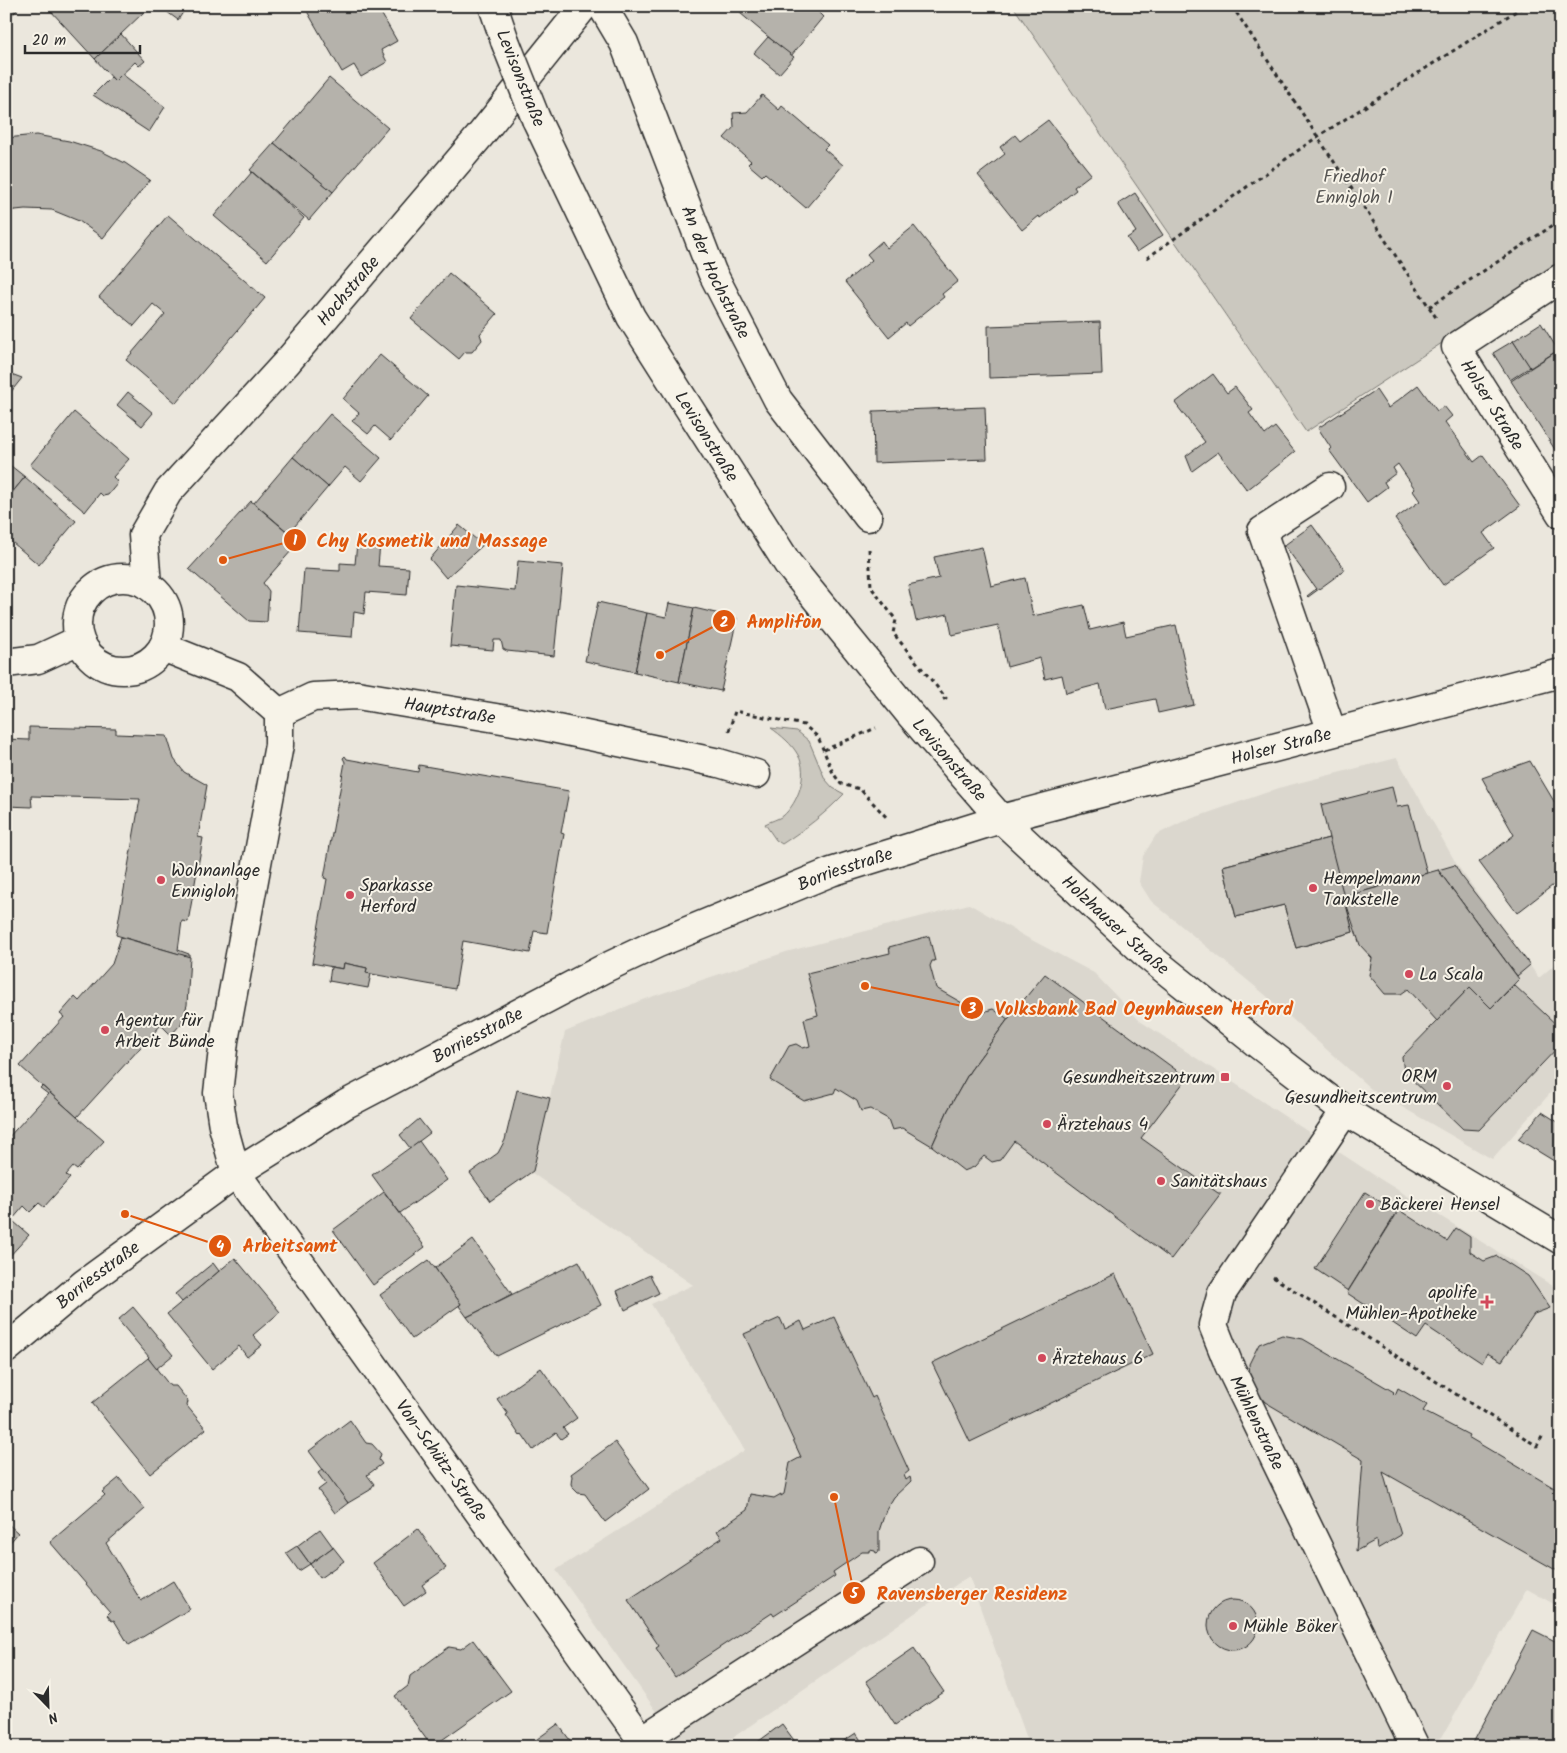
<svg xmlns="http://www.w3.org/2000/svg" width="1567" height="1753" font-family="Kalam,sans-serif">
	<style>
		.built { fill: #dbd7ce }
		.green { fill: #cbc8bf; stroke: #7b7a75 }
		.building { fill: #b5b2ab; stroke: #2b2b2b }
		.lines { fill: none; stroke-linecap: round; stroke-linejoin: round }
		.minor-casing { stroke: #2b2b2b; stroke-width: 31 }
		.major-casing { stroke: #2b2b2b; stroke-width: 31 }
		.path { stroke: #2b2b2b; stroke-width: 3; stroke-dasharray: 4 4; stroke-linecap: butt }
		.minor { stroke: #f7f3e8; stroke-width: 28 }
		.major { stroke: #f7f3e8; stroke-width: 28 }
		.major-bridge-casing { stroke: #2b2b2b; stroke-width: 31; stroke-linecap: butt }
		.major-bridge { stroke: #f7f3e8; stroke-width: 28 }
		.poi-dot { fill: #d1495b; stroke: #f7f3e8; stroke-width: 2 }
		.labels { text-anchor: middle; stroke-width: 4; stroke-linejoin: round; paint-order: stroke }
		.street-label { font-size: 18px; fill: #2b2b2b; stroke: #f7f3e8 }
		.park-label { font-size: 18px; fill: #535250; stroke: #f7f3e8 }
		.poi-label { font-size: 18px; fill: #2b2b2b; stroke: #f7f3e8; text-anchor: start }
		.leader { fill: none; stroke: #df570e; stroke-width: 2 }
		.callout-dot { fill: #df570e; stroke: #f7f3e8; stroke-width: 2 }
		.mark-label { font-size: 15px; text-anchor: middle; font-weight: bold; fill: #fff }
		.callout-label { font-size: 19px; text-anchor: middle; font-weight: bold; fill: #df570e; stroke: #f7f3e8; stroke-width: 4; stroke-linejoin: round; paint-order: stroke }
	</style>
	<rect width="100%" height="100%" fill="#ebe7dd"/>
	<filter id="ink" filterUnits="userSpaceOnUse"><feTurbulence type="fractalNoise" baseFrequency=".02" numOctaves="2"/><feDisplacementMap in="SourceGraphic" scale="10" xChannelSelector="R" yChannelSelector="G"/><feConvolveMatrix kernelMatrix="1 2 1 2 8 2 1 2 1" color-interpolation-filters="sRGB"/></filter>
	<g filter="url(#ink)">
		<g class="built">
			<polygon points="1397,758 1457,865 1539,978 1561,959 1561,1081 1492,1159 1371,1089 1263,993 1151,901 1139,882 1143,856 1156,835 1182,822 1282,787"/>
			<polygon points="969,904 1026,937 1094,973 1140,1021 1380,1179 1561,1291 1561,1608 1527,1589 1442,1737 1422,1747 1030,1747 969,1576 719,1747 682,1747 556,1570 745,1450 651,1304 693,1285 532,1173 565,1032 642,1000 786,952"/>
		</g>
		<g class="green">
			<polygon points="1013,6 1561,6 1561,265 1306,432"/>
			<path d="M771,728L797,731L809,741L825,779L833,788L844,794C825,814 805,829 782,844L776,840L765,824C771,821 778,819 783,816C798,803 809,774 798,755C792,744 781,735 771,728Z"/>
		</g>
		<g class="building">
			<polygon points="6,6 15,6 18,9 6,21"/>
			<polygon points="55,6 141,6 145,11 95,59 50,10"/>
			<polygon points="159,6 187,6 178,20"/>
			<polygon points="304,6 377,6 397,41 381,50 387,62 361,77 354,65 342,72"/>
			<polygon points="747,6 817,6 815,9 823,17 791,56 740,13"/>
			<polygon points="121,34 145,61 139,66 135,62 115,81 95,59"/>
			<polygon points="768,37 794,57 779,74 754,53"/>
			<polygon points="122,74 165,107 149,132 93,95 111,77 115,81"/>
			<polygon points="329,78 388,128 333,192 274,143"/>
			<polygon points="762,95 779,110 782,106 828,145 824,149 843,165 806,208 765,173 762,176 748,164 751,161 724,138 734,127 733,113 747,112"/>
			<polygon points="1048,120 1091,174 1074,187 1076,190 1040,218 1039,216 1022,230 978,175 1005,154 1000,147 1015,135 1020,141"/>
			<polygon points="36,135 69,141 101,151 125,163 150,180 103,238 79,221 52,210 25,209 6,211 6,138"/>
			<polygon points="274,143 333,192 309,220 250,170"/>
			<polygon points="252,172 304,218 267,261 214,216"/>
			<polygon points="1135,193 1163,235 1137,252 1127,238 1136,232 1118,204"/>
			<polygon points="168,215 265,298 176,403 126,360 165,314 153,304 134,326 99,297"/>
			<polygon points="914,226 958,281 942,294 944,297 908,326 906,323 889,337 845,282 872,260 867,254 882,241 887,248"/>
			<polygon points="449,273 497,314 480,334 482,340 472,352 465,352 459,359 411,319"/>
			<polygon points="1100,322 1102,374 989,378 988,326"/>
			<polygon points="1541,323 1558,350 1530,368 1513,341"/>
			<polygon points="1513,341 1530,367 1510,380 1493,353"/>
			<polygon points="1560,349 1561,351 1561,459 1511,381"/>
			<polygon points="380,355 428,396 391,440 375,426 368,434 352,421 359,413 343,399"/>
			<polygon points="6,372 22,378 6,398"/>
			<polygon points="1213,374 1227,393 1235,387 1253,410 1249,413 1265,435 1275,427 1295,452 1247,490 1218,452 1192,471 1186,456 1205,442 1175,403"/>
			<polygon points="1418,385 1437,411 1444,406 1452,416 1445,422 1474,462 1483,455 1520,506 1483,533 1494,548 1443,585 1395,519 1420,501 1413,491 1415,489 1398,464 1393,468 1396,473 1384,482 1387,487 1367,502 1329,450 1331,448 1318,428 1376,390 1388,408"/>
			<polygon points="128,392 153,413 142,426 117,405"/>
			<polygon points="985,407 987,459 874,463 873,411"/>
			<polygon points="74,412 129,459 113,477 116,480 117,484 108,495 103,496 100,493 85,512 30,465"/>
			<polygon points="330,414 381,458 361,481 345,467 328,487 293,457"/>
			<polygon points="293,457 328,487 289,533 254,503"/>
			<polygon points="6,462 25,477 6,500"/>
			<polygon points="25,477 76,521 39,565 6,537 6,500"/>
			<polygon points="251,501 299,542 263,583 269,591 267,622 249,621 189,569"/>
			<polygon points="459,525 483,545 446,578 430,559"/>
			<polygon points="1312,525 1345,570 1308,597 1307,596 1316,589 1285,546 1282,547"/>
			<polygon points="357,543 380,544 378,566 409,568 407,595 366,592 364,614 354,612 352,637 299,633 304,569 340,571 340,563 355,564"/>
			<polygon points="982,547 991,586 1025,578 1033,616 1084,605 1090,630 1123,622 1126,636 1176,625 1194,705 1158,713 1155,699 1105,709 1100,684 1066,693 1062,675 1045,679 1040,658 1007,667 998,625 952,635 948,614 916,621 908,585 939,578 934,557"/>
			<polygon points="518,561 563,565 554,656 507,651 503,649 501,640 494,640 493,650 450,646 456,585 515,591"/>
			<polygon points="598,602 647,613 635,672 585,661"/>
			<polygon points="669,603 694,608 679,682 635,672 647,613 666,617"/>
			<polygon points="694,608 737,618 721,691 679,682"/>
			<polygon points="29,727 116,729 116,734 167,736 174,759 184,772 207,785 198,837 203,838 188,922 182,921 178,950 189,954 189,957 116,935 140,799 31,796 32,807 6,806 6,739 29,740"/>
			<polygon points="345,756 347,759 418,772 419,765 569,791 561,833 564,834 547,933 534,931 530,953 463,941 455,989 366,973 367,968 344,963 343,969 312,963 327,879 324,878 345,762 343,758"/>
			<polygon points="1530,761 1561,813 1561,879 1517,913 1479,862 1514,835 1482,778"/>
			<polygon points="1392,787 1397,807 1409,805 1427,873 1344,897 1353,932 1296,948 1284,905 1236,917 1223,866 1329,838 1321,805"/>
			<polygon points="1329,838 1353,932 1296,948 1284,905 1236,917 1223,866"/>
			<polygon points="1455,865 1460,874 1530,965 1517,976 1438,870"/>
			<polygon points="1438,870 1519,979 1491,1008 1470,987 1437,1021 1408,989 1401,994 1385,994 1369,975 1372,958 1360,945 1344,897"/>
			<polygon points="929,936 935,961 932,961 930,966 936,988 983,1015 986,1011 993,1009 1008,1019 970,1071 948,1110 932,1146 902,1128 892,1130 888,1119 870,1109 861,1111 857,1101 836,1088 834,1093 804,1101 770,1080 789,1046 796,1044 803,1048 810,1046 804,1019 818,1015 807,973 890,953 889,947"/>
			<polygon points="121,937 190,957 187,1005 181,1024 171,1035 161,1025 77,1117 20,1066 64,1017 60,1014 75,997 79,1001 112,964"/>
			<polygon points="344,963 367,968 366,973 371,974 368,988 329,981 331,967 343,969"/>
			<polygon points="1045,974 1187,1078 1141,1138 1218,1193 1221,1193 1171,1259 1014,1141 1000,1160 992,1162 984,1156 974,1167 964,1171 932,1146 948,1110 970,1071 1008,1019"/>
			<polygon points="1514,985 1561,1029 1561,1044 1479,1130 1463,1129 1404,1072 1402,1057 1470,987 1491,1008"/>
			<polygon points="42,1086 104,1141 77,1170 73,1167 66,1175 70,1178 44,1207 39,1203 30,1212 24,1206 12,1220 6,1215 6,1140 48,1094 40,1088"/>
			<polygon points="517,1090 550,1098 533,1171 490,1201 470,1173 498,1153 505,1140"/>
			<polygon points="1542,1112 1561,1124 1561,1149 1554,1161 1518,1139"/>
			<polygon points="419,1119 430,1133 410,1148 400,1135"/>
			<polygon points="419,1141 447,1180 400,1213 372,1175"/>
			<polygon points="384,1192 425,1247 373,1285 333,1230"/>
			<polygon points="1365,1192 1397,1212 1348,1291 1315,1269"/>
			<polygon points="1399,1210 1447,1241 1456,1228 1470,1237 1470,1252 1484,1261 1497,1256 1528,1276 1550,1308 1534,1314 1502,1361 1487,1353 1482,1363 1426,1326 1417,1339 1347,1293"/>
			<polygon points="6,1215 29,1235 6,1260"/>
			<polygon points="473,1240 512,1294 467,1317 459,1306 461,1304 435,1268"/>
			<polygon points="235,1258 280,1312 253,1335 262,1345 247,1357 239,1346 212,1369 167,1314"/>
			<polygon points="429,1260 461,1304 412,1339 380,1295"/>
			<polygon points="579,1261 601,1305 497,1356 467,1317"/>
			<polygon points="213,1263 219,1271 182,1302 175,1294"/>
			<polygon points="1115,1274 1153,1354 970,1442 932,1363"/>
			<polygon points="650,1275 659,1293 625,1310 617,1291"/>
			<polygon points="133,1307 173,1355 156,1369 148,1358 149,1357 118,1320"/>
			<polygon points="834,1317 872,1398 875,1396 909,1471 904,1475 906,1480 910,1477 911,1481 894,1497 886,1510 879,1531 879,1552 876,1553 875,1551 870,1550 870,1552 862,1552 833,1572 835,1576 774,1616 772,1613 675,1677 656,1648 659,1646 628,1600 722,1538 717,1531 747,1510 750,1494 774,1498 781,1494 781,1496 784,1494 790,1463 801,1457 744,1334 780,1318 785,1329 801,1321 805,1330"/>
			<polygon points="1282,1335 1303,1339 1394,1392 1393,1393 1395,1395 1398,1388 1427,1405 1423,1411 1469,1435 1468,1437 1561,1492 1561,1573 1383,1472 1401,1535 1377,1549 1376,1540 1356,1551 1363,1460 1265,1402 1251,1385 1249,1364 1259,1344"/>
			<polygon points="148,1358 170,1386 176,1386 188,1401 187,1406 206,1429 150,1474 92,1403"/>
			<polygon points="541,1368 577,1418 563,1428 568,1434 561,1439 556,1433 533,1450 522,1434 520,1436 506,1415 508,1414 497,1399"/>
			<polygon points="350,1420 366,1443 372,1444 381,1454 379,1460 382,1464 367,1475 374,1484 370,1490 348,1503 309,1451"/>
			<polygon points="615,1442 649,1489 605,1522 585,1494 578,1493 573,1488 571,1484 572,1476 571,1474"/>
			<polygon points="323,1469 348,1503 335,1513 318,1490 326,1484 318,1473"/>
			<polygon points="119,1478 145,1509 106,1543 141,1601 173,1581 190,1609 129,1645 114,1620 112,1621 107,1615 110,1612 50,1542 105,1495 102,1492"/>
			<polygon points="6,1522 18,1533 8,1545 6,1544"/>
			<polygon points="320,1529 333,1547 310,1564 297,1546"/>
			<polygon points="418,1529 446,1568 422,1585 426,1591 404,1606 373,1563"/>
			<polygon points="297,1546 310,1564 299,1571 286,1553"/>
			<polygon points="333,1547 344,1561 320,1578 310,1564"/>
			<circle cx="1233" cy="1625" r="25"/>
			<polygon points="1533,1630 1561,1644 1561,1738 1556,1747 1479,1747 1473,1743"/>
			<polygon points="473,1640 511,1691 432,1747 395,1696 408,1686 410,1676 449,1647 461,1649"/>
			<polygon points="914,1648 944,1692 895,1725 866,1681"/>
			<polygon points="558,1724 575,1747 526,1747"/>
			<polygon points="782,1724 799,1747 751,1747"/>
			<polygon points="856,1733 862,1742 855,1747 836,1746"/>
		</g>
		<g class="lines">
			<defs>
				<g id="minor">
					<path id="s1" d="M602,6L624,43L712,272L778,400L868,517"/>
					<path id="s2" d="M1561,278L1456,347L1561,514"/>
					<polyline points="1330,487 1262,531 1332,732"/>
					<circle cx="123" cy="624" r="46"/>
					<path id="s3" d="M147,585L143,535L168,492L288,361L479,137L584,6"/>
					<path id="s4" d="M163,647L238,677L279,713L313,697L357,695L538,725L719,763L756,774"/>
					<polyline points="6,663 38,659 79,640"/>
					<path id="s5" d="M279,713V745L224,1041L218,1093L223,1126L236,1173L647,1747"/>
					<path id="s6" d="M1001,819L1148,956L1259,1045L1345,1111L1561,1240"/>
					<path id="s7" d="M1345,1111L1222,1293L1213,1325L1229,1365L1415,1747"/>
					<polyline points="642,1740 919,1561"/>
				</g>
				<g id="major">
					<polyline points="493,6 505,41"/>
					<path id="s8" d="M536,119L631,317L788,564L909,713L1001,819"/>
					<path id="s9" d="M6,1349L85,1283L236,1173L346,1104L603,969L656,944L831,872L1001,819L1561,673"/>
				</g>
			</defs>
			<use href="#minor" class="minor-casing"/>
			<use href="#major" class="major-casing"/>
			<g class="path">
				<polyline points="1232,6 1437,319"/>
				<polyline points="1147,258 1317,137 1524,6"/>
				<polyline points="1429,307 1561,220"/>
				<polyline points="869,549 871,587 896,620 893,633 946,698 942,700"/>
				<polyline points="729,731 735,711 804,725 818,737 833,773 841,784 860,789 888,819"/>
				<polyline points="824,750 876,728"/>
				<polyline points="1273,1277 1537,1446 1543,1435"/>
			</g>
			<use href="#minor" class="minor"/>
			<use href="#major" class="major"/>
			<defs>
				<polyline id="major-bridge" points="505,41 536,119"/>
			</defs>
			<use href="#major-bridge" class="major-bridge-casing"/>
			<use href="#major-bridge" class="major-bridge"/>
		</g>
	</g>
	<g class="poi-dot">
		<circle cx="161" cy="880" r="5"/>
		<circle cx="1313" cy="888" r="5"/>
		<circle cx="350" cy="895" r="5"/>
		<circle cx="1409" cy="974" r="5"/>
		<circle cx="105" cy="1030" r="5"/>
		<rect x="1220" y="1072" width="10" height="10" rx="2.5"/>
		<circle cx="1447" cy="1086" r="5"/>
		<circle cx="1047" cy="1124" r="5"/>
		<circle cx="1161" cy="1181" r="5"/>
		<circle cx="1370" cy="1204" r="5"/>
		<path d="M1484.5 1294.5h5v5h5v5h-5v5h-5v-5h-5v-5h5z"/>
		<circle cx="1042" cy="1358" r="5"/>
		<circle cx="1233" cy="1626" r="5"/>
	</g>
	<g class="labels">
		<g class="street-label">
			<text transform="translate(521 78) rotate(68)" y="6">Levisonstraße</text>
			<text dy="6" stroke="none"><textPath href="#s1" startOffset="290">An der Hochstraße</textPath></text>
			<text dy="6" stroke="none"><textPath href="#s3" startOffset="370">Hochstraße</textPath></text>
			<text dy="6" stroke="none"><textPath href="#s2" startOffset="194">Holser Straße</textPath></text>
			<text dy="6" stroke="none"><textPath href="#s8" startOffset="361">Levisonstraße</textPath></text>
			<text dy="6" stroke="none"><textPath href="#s4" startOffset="311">Hauptstraße</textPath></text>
			<text dy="6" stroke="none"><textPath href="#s9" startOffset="1425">Holser Straße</textPath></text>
			<text dy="6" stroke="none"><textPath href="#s8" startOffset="766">Levisonstraße</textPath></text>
			<text dy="6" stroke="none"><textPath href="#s9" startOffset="972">Borriesstraße</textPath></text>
			<text dy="6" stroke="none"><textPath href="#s6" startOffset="156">Holzhauser Straße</textPath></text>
			<text dy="6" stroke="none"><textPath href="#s9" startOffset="568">Borriesstraße</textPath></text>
			<text dy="6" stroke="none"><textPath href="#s9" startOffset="118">Borriesstraße</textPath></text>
			<text dy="6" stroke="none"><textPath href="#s7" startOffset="360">Mühlenstraße</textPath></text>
			<text dy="6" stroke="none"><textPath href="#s5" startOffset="821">Von-Schütz-Straße</textPath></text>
		</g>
		<g class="park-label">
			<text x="1354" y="182">Friedhof<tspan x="1354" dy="21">Ennigloh I</tspan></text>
		</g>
		<g class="poi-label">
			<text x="171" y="876">Wohnanlage<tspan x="171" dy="21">Ennigloh</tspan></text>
			<text x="1323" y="884">Hempelmann<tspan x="1323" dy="21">Tankstelle</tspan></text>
			<text x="360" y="891">Sparkasse<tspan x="360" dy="21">Herford</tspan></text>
			<text x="1419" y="980">La Scala</text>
			<text x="115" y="1026">Agentur für<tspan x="115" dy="21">Arbeit Bünde</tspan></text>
			<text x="1437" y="1082" text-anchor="end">ORM<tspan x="1437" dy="21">Gesundheitscentrum</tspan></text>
			<text x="1215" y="1083" text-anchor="end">Gesundheitszentrum</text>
			<text x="1057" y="1130">Ärztehaus 4</text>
			<text x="1171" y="1187">Sanitätshaus</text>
			<text x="1380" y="1210">Bäckerei Hensel</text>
			<text x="1477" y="1298" text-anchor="end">apolife<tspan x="1477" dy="21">Mühlen-Apotheke</tspan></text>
			<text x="1052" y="1364">Ärztehaus 6</text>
			<text x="1243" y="1632">Mühle Böker</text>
		</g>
	</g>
	<path class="leader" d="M223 560L295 540M660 655L724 621M865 986L972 1008M125 1214L220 1246M834 1497L854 1593"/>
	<g class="callout-dot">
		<circle cx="223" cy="560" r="5"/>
		<circle cx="660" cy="655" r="5"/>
		<circle cx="865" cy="986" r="5"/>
		<circle cx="125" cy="1214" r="5"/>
		<circle cx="834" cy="1497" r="5"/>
		<circle cx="295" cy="540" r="12"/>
		<circle cx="724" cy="621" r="12"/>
		<circle cx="972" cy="1008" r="12"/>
		<circle cx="220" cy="1246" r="12"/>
		<circle cx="854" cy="1593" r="12"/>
	</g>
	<g class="mark-label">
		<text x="295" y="545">1</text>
		<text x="724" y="627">2</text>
		<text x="972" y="1013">3</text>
		<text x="220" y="1251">4</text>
		<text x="854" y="1598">5</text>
	</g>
	<g class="callout-label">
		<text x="432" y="547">Chy Kosmetik und Massage</text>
		<text x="784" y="628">Amplifon</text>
		<text x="1144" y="1015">Volksbank Bad Oeynhausen Herford</text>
		<text x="290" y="1252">Arbeitsamt</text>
		<text x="972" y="1600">Ravensberger Residenz</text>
	</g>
	<rect width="1567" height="1753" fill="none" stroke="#f7f3e8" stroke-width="25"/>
	<rect x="12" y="12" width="1542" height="1728" fill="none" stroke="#2b2b2b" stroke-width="2" filter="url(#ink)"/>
	<g transform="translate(48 1706) rotate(157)" stroke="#f7f3e8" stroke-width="4" paint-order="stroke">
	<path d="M0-4L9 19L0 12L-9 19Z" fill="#2b2b2b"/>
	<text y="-8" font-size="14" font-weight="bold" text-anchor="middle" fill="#2b2b2b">N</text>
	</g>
	<path d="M25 45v8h115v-8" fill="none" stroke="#2b2b2b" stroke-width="2.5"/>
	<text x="32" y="45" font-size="15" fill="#2b2b2b" stroke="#f7f3e8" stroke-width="4" paint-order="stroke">20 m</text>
</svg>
